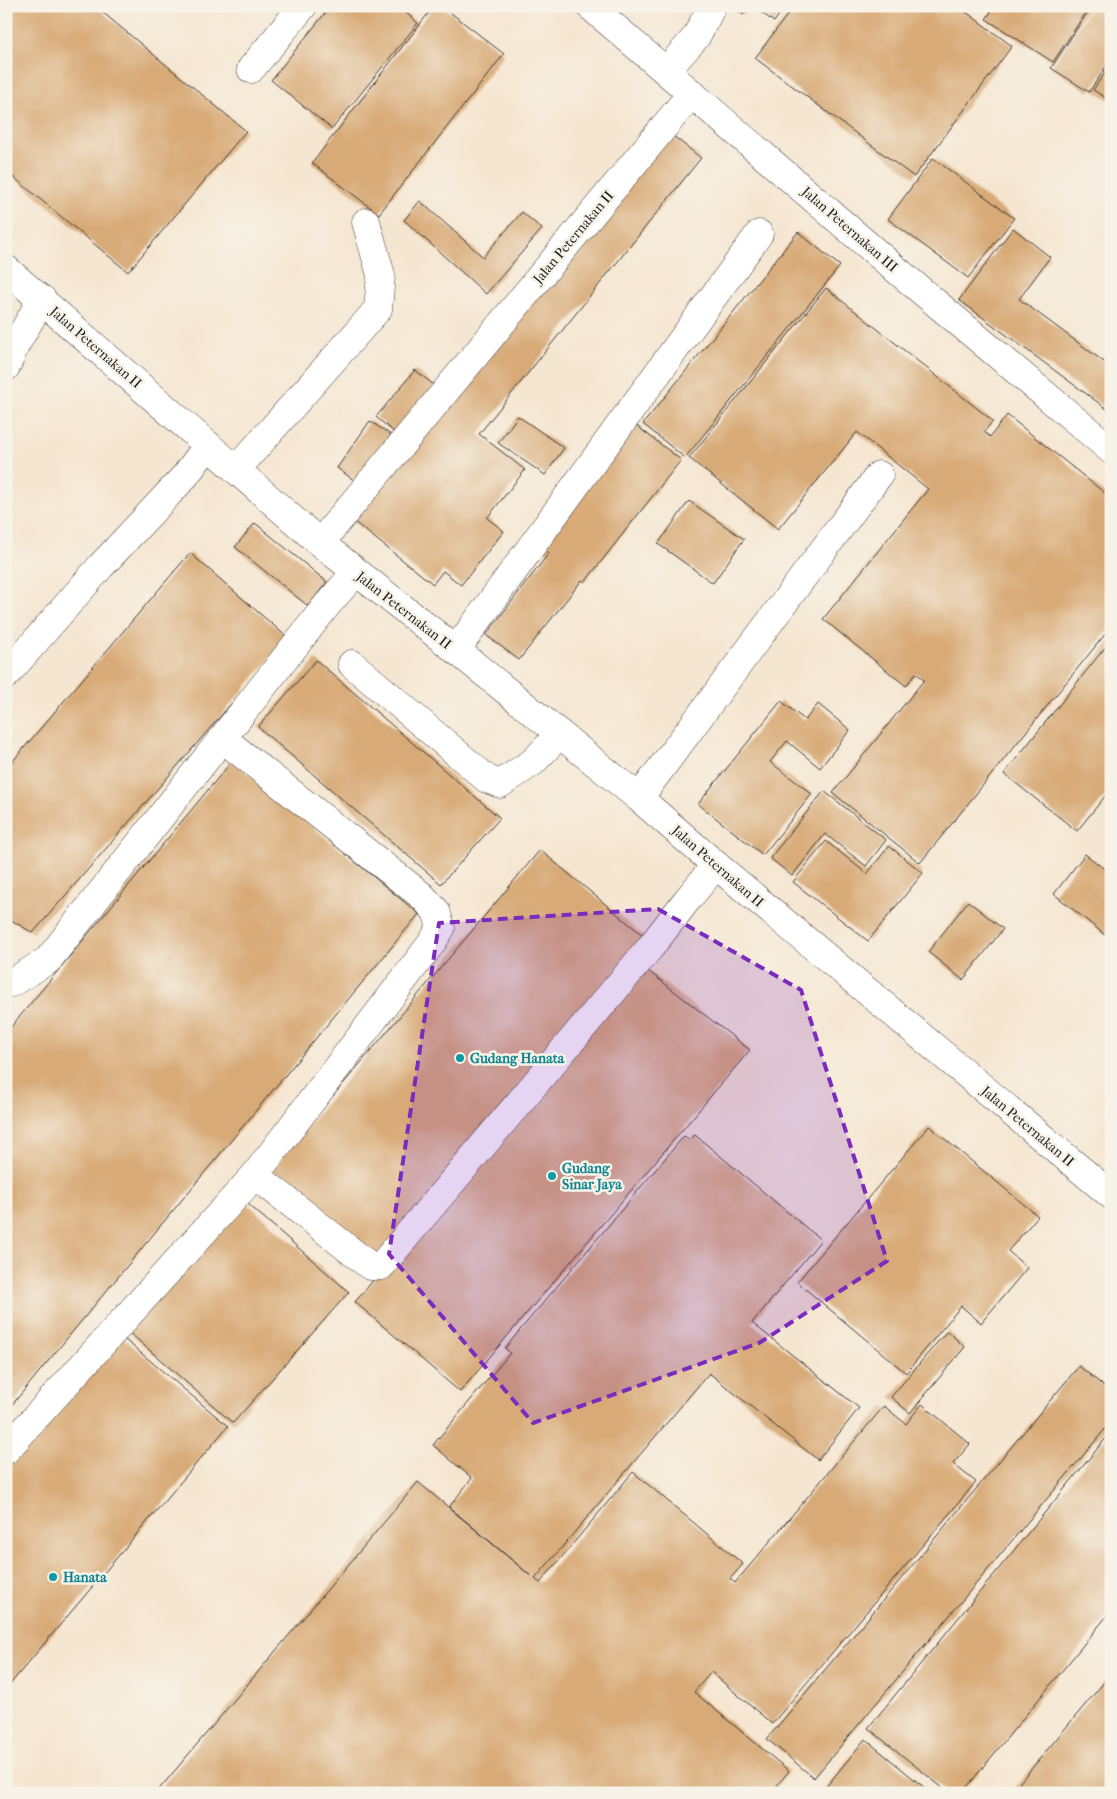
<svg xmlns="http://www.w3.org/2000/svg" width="1117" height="1799" font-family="'IM FELL French Canon',serif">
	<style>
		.building { fill: #d8aa77 }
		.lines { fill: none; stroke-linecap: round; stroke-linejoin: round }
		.minor-casing { stroke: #3d3a37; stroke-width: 29 }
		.minor { stroke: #fff; stroke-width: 28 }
		.marked { fill: #7b2cbf; fill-opacity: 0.2; stroke: #7b2cbf; stroke-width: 4; stroke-dasharray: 10 6; stroke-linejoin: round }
		.culture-dot { fill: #0f9aa8; stroke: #f7f3e8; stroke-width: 2 }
		.labels { text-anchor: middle; stroke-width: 5; stroke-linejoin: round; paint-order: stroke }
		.street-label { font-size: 14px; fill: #1c1c1c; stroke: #f7f3e8 }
		.culture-label { font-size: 14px; font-weight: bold; fill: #0d838f; stroke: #f7f3e8; text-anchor: start }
	</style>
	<rect width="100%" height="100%" fill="#f7f3e8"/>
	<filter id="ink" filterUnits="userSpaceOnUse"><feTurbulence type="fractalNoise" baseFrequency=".02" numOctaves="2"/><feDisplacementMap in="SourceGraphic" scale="10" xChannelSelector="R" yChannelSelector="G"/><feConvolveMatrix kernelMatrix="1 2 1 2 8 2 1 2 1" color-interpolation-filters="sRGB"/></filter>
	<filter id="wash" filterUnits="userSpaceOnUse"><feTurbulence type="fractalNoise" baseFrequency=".0096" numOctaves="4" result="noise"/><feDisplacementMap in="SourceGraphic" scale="20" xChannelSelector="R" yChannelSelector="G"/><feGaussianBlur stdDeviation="1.12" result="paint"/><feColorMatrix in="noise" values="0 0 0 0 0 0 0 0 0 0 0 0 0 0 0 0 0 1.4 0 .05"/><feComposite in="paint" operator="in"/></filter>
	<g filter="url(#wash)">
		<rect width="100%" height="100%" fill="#f5e6d1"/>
		<g id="blocks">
			<g class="building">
				<polygon points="6,6 95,6 246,131 128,272 6,171"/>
				<polygon points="331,6 398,6 418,23 332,129 271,80"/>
				<polygon points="434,6 442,6 504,54 379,214 312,163"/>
				<polygon points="732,6 748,6 743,15"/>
				<polygon points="759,6 785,6 774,22 757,9"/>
				<polygon points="794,6 958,6 1012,46 914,177 755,58"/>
				<polygon points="995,6 1090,6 1053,62 986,19"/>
				<polygon points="1092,6 1111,6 1111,59 1089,92 1051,68"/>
				<polygon points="1111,64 1111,101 1093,90"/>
				<polygon points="667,131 701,158 479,434 525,470 487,518 504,531 461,585 443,571 433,584 353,521"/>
				<polygon points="933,158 1014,218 968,278 888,219"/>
				<polygon points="420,201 483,257 522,212 542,229 486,294 404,220"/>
				<polygon points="1013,228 1050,257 1019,299 1111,367 1111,412 959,300"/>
				<polygon points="798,232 840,266 685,458 643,424"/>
				<polygon points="826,288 993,421 984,432 990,437 1007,415 1111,498 1111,627 920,863 833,793 924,680 916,673 906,686 823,619 928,489 857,432 778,529 689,458"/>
				<polygon points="415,370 435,386 395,433 376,417"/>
				<polygon points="518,416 564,448 545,475 498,443"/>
				<polygon points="370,421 391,435 358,483 337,468"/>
				<polygon points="633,423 681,460 585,582 582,580 519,660 486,635 549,553 538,545"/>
				<polygon points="689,501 744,539 713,583 658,544"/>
				<polygon points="255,523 327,582 308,606 235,547"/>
				<polygon points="190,553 288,638 33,933 6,917 6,769"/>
				<polygon points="1111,640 1111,789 1077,831 1004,774"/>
				<polygon points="316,660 500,818 441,884 258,727"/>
				<polygon points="781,701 805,720 818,704 850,730 820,768 787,741 770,762 812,794 763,855 698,804"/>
				<polygon points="232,761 419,914 6,1412 6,1033"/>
				<polygon points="824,791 886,840 866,866 825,834 792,876 770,858"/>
				<polygon points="826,841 867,874 889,846 923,873 868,941 793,882"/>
				<polygon points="540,850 651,942 379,1266 268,1173"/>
				<polygon points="1085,854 1111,874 1111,928 1105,935 1054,894"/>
				<polygon points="968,901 1003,929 963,980 928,952"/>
				<polygon points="638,963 750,1050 460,1392 355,1302"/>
				<polygon points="929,1126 1038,1216 1008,1251 1027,1268 981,1323 961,1306 906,1373 797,1282"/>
				<polygon points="695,1135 821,1240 752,1323 859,1408 818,1460 709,1373 535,1579 540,1583 633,1472 743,1564 730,1579 735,1583 884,1406 906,1424 922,1404 970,1444 953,1464 976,1482 772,1724 711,1672 694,1692 789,1771 771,1793 156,1793 418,1482 531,1576 449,1507 472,1478 433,1445 510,1353 505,1348 684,1136 690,1140"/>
				<polygon points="240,1197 349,1292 233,1423 124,1328"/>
				<polygon points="947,1331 965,1347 910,1413 891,1397"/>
				<polygon points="117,1333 228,1426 6,1689 6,1465"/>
				<polygon points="1079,1366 1111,1392 1111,1422 814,1778 767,1739"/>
				<polygon points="1111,1432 1111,1611 962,1793 949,1793 868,1728"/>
				<polygon points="1111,1674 1111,1793 1011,1793"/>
				<polygon points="865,1739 931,1793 821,1793"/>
			</g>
		</g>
	</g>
	<g filter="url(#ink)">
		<use href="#blocks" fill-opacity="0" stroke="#3d3a37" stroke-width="1"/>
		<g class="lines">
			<defs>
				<g id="minor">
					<polyline points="590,6 893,267 1111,450"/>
					<polyline points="251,69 303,6"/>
					<polyline points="666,71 696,37 712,6"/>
					<polyline points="6,269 320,543 456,650 639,798 716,865 1111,1195"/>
					<polyline points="6,367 16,344 42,299"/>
					<polyline points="236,470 378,309 381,275 366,222"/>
					<polyline points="320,543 692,93"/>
					<polyline points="456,650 759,234"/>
					<polyline points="352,664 487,779 500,784 533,762 560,734"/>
					<polyline points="6,675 101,566 185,476 208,445"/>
					<polyline points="639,798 879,475"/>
					<polyline points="6,981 11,983 48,960 327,605 356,572"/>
					<polyline points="255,1175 370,1266 381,1266 649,949 687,900 716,865"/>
					<polyline points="6,1450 255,1175 431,944 441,928 436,911 422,896 223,739"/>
				</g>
			</defs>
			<use href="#minor" class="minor-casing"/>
			<use href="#minor" class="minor"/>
		</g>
	</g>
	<path class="marked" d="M658,909L801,990L887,1261L759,1343L533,1423L389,1254L439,923Z"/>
	<g class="culture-dot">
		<circle cx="460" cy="1058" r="5"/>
		<circle cx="552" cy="1176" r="5"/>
		<circle cx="53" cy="1577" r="5"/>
	</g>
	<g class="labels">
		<g class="street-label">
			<text transform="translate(850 229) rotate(41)" y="5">Jalan Peternakan III</text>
			<text transform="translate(573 237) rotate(-50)" y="5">Jalan Peternakan II</text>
			<text transform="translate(96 347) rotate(41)" y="5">Jalan Peternakan II</text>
			<text transform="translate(404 610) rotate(38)" y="5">Jalan Peternakan II</text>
			<text transform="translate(718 866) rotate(41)" y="5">Jalan Peternakan II</text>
			<text transform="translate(1028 1126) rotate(40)" y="5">Jalan Peternakan II</text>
		</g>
		<g class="culture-label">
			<text x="470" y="1063">Gudang Hanata</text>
			<text x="562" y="1173">Gudang<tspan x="562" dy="16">Sinar Jaya</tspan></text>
			<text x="63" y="1582">Hanata</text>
		</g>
	</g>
	<rect width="1117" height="1799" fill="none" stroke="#f7f3e8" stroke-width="25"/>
</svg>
